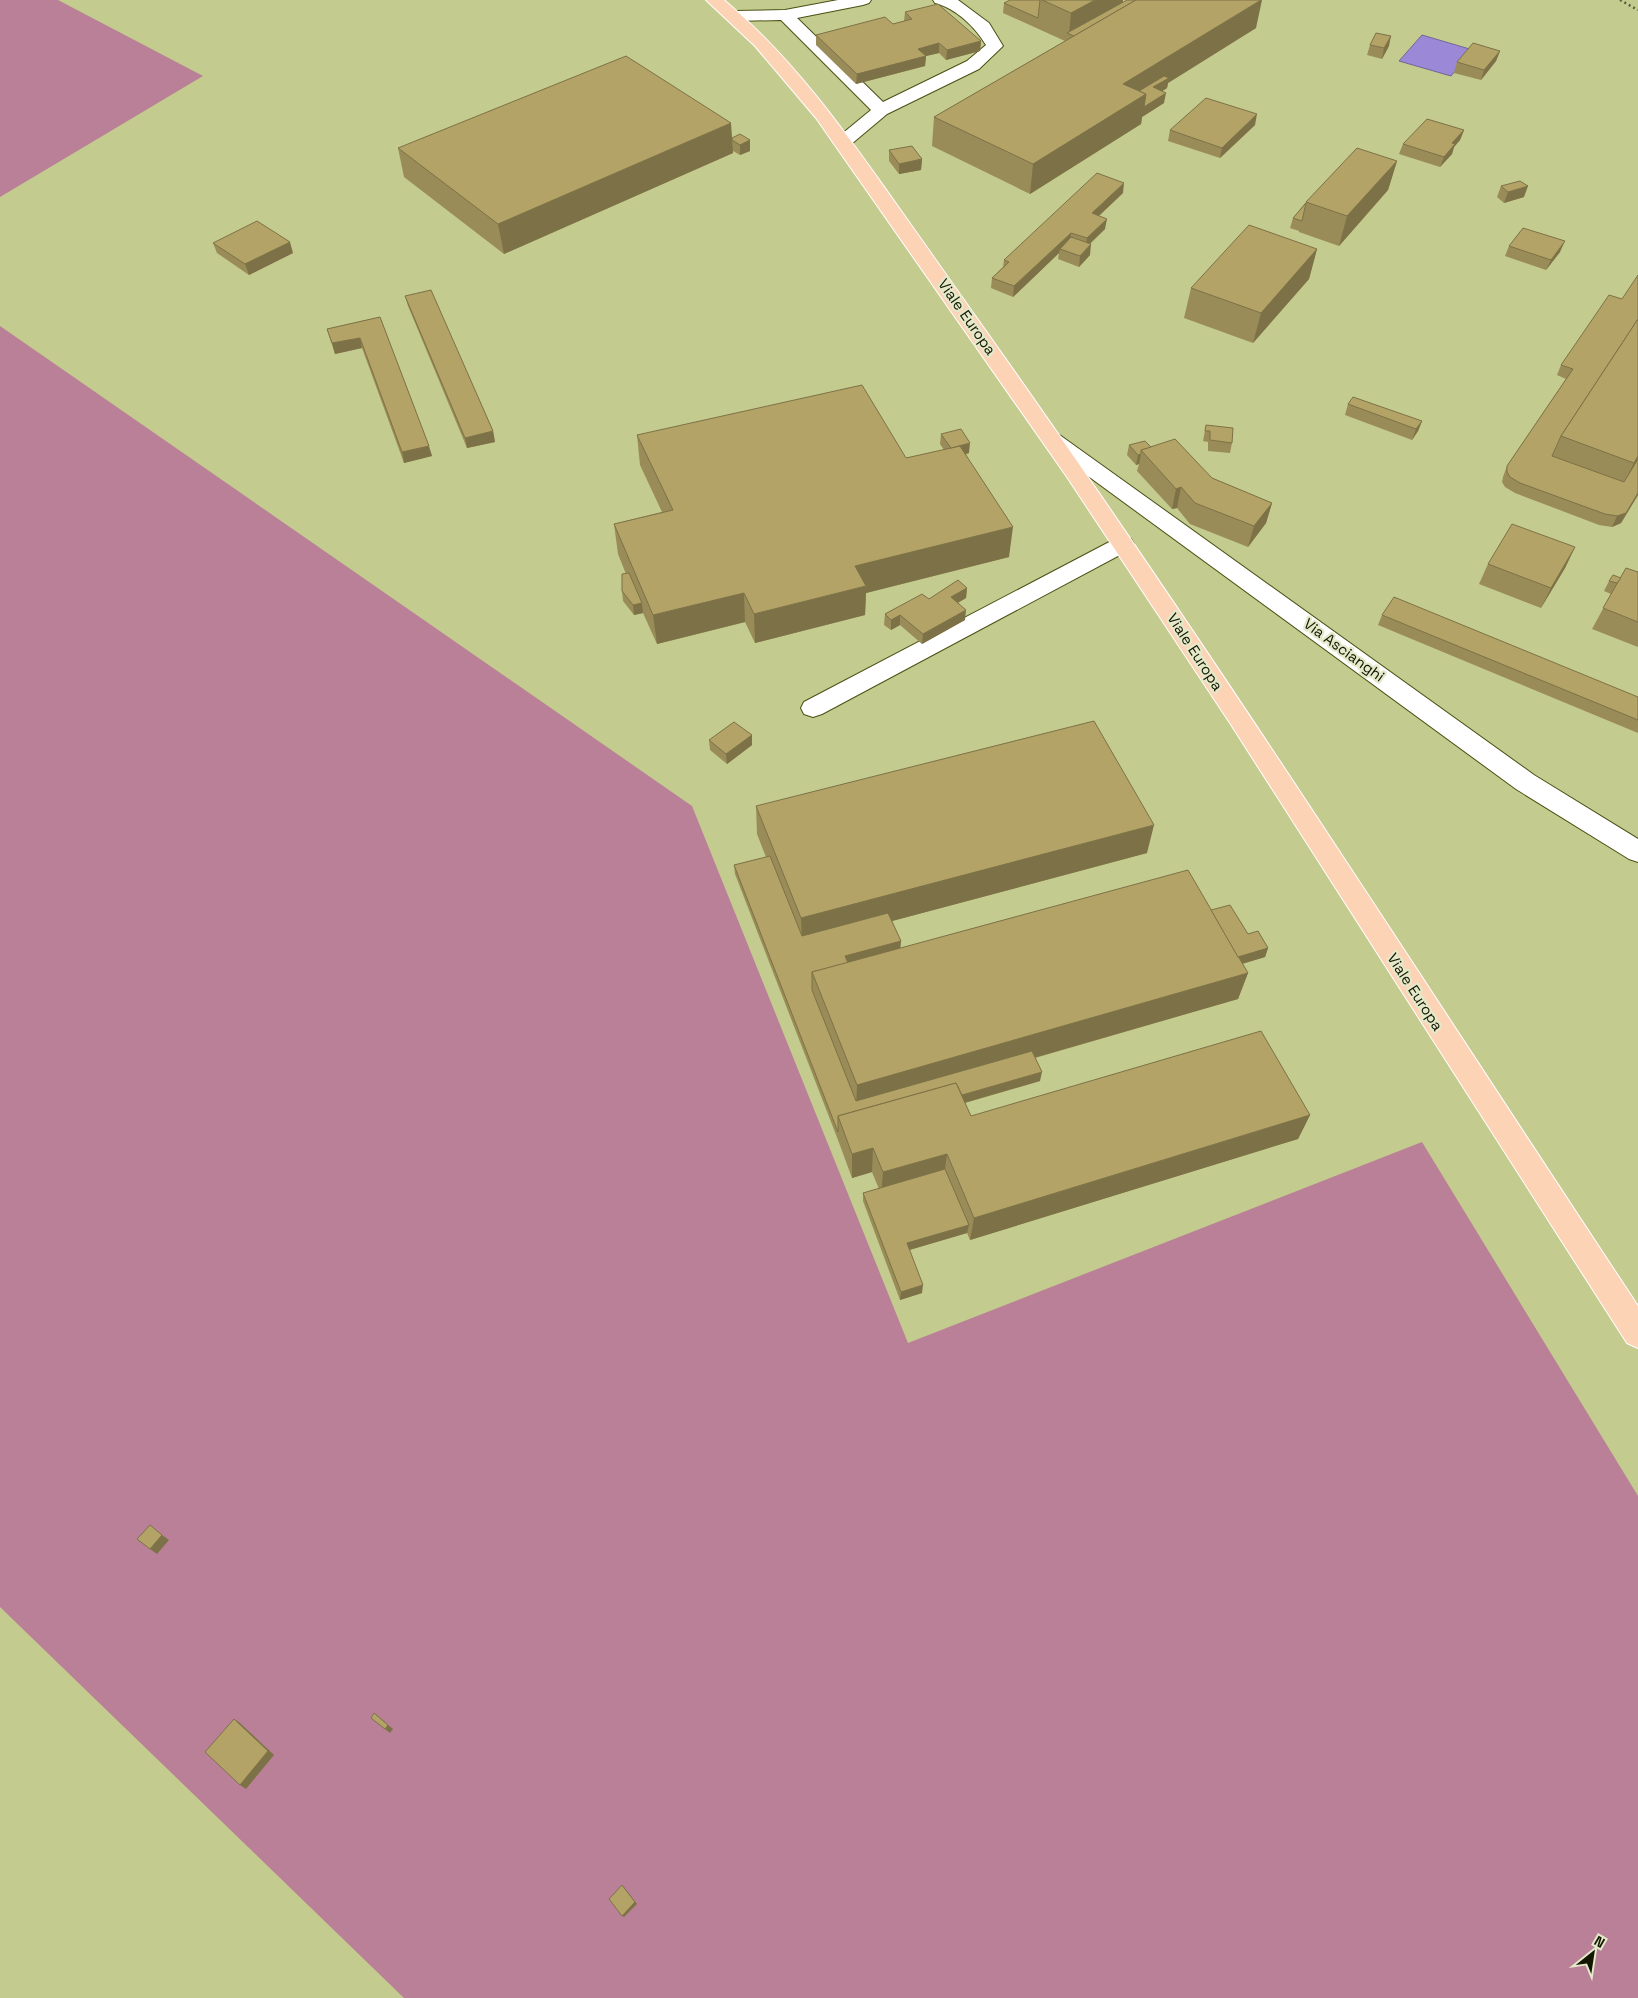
<svg xmlns="http://www.w3.org/2000/svg" width="1638" height="1998" font-family="'Space Grotesk',sans-serif">
	<style>
		.green { fill: #ba8097 }
		.water { fill: #9b88d6; stroke: #726696 }
		.lines { fill: none; stroke-linecap: round; stroke-linejoin: round }
		.minor-casing { stroke: #4a5013; stroke-width: 2 }
		.major-casing { stroke: #fff; stroke-width: 2 }
		.minor { fill: #fff; fill-rule: evenodd }
		.major { fill: #fdd3b6; fill-rule: evenodd }
		.rail { stroke: #5b5f3a; stroke-width: 2.5; stroke-dasharray: 2 3; stroke-linecap: butt }
		.wall { fill: #9a8c58 }
		.shaded-wall { fill: #7d7247 }
		.building { fill: #b3a366; stroke: #7d7247 }
		.labels { text-anchor: middle; stroke-width: 4.5; stroke-linejoin: round; paint-order: stroke }
		.street-label { font-size: 15px; fill: #141601; stroke: #e4e9ca }
	</style>
	<rect width="100%" height="100%" fill="#c3cb8e"/>
	<g class="green">
		<polygon points="0,0 58,0 203,76 0,197"/>
		<polygon points="0,326 692,806 908,1343 1422,1142 1638,1496 1638,1998 404,1998 0,1607"/>
	</g>
	<polygon class="water" points="1422,35 1473,50 1451,76 1399,61"/>
	<g class="lines">
		<defs>
			<g id="minor">
				<path d="M838,0H871L869,3L863,5L797,18L883,102L967,61L986,45C975,27 957,9 935,3L933,0H958L989,23L1003,46L979,69L887,114L849,146L843,147L837,146L834,142L837,138L871,110L781,20L735,21L729,19L727,16L729,13L735,11L785,10Z"/>
				<polygon points="1054,434 1061,436 1534,775 1638,839 1638,862 1629,859 1516,789 1047,446 1043,441 1047,436"/>
				<polygon points="1123,537 1131,539 1134,544 1131,549 822,714 813,717 804,714 801,708 804,702 1115,539"/>
			</g>
			<path id="major" d="M706,0H724C794,59 846,133 899,208C941,267 982,326 1024,385C1236,687 1434,998 1638,1306V1348L1627,1343L1230,723L1067,477L816,118L755,46Z"/>
		</defs>
		<use href="#minor" class="minor-casing"/>
		<use href="#major" class="major-casing"/>
		<use href="#minor" class="minor"/>
		<use href="#major" class="major"/>
		<polyline class="rail" points="1620,0 1638,10"/>
	</g>
	<g class="wall">
		<polygon points="1010,0 1123,0 1122,2 1256,28 1168,83 1167,88 1162,91 1164,103 1142,117 1141,124 1030,194 932,146 934,117 1065,41 1003,13 1004,3"/>
		<polygon points="905,12 981,41 980,51 946,60 939,53 926,56 925,66 856,84 816,45 816,35 893,24 904,21"/>
		<polygon points="1370,45 1389,46 1382,59 1367,55"/>
		<polygon points="1500,51 1496,61 1481,80 1454,73 1457,62"/>
		<polygon points="1255,125 1220,158 1168,141 1170,130"/>
		<polygon points="1464,130 1460,140 1454,147 1452,154 1440,167 1399,154 1403,144"/>
		<polygon points="732,138 750,140 750,151 740,155 733,151 733,153 504,254 404,177 398,148"/>
		<polygon points="889,150 922,159 921,170 899,174 889,161"/>
		<polygon points="1397,161 1388,190 1339,246 1299,232 1299,231 1290,228 1293,218 1306,202"/>
		<polygon points="1501,186 1524,197 1504,203 1497,197"/>
		<polygon points="1123,193 1099,216 1105,229 1090,244 1090,255 1079,267 1058,259 1059,253 1013,297 991,288 992,278 1003,267 1004,260"/>
		<polygon points="213,243 293,253 249,275 217,253"/>
		<polygon points="1509,246 1560,252 1546,270 1505,256"/>
		<polygon points="1317,249 1309,279 1253,343 1184,318 1191,288"/>
		<polygon points="405,296 493,431 495,442 467,448 408,306"/>
		<polygon points="1622,299 1638,495 1621,523 1612,527 1599,525 1515,493 1505,487 1502,482 1503,477 1507,466 1566,379 1557,375 1561,365"/>
		<polygon points="380,317 432,456 404,463 362,348 335,354 327,329"/>
		<polygon points="1348,404 1422,421 1418,431 1412,440 1345,415"/>
		<polygon points="1206,425 1232,443 1230,453 1208,451 1208,442 1203,441"/>
		<polygon points="941,434 969,453 966,454 1009,557 866,593 865,615 755,643 745,622 657,644 643,613 634,615 623,601 622,591 626,574 618,554 614,524 662,512 640,465 637,435 906,458 944,450 940,444"/>
		<polygon points="1129,445 1151,447 1212,478 1272,503 1266,523 1248,547 1190,524 1177,508 1172,509 1137,471 1139,464 1136,465 1127,455"/>
		<polygon points="1575,547 1565,568 1541,608 1479,584 1488,564"/>
		<polygon points="1638,572 1638,647 1592,629 1611,594 1604,591 1609,581"/>
		<polygon points="967,588 966,598 958,603 965,620 922,644 900,625 891,630 884,625 885,614 929,599"/>
		<polygon points="1382,615 1638,697 1638,733 1378,625"/>
		<polygon points="752,735 752,745 727,764 710,750 709,740"/>
		<polygon points="756,806 1147,853 892,921 901,941 900,948 1211,910 1248,934 1268,948 1265,957 1242,964 1248,973 1238,999 1035,1058 1040,1081 965,1103 971,1116 1310,1115 1298,1139 970,1240 967,1233 909,1250 922,1293 900,1300 863,1201 863,1193 879,1189 872,1172 852,1178 838,1140 735,874 734,865 766,857 757,834"/>
	</g>
	<g class="shaded-wall">
		<polygon points="1095,0 1123,0 1121,13 1069,34 1071,13"/>
		<polygon points="1261,0 1262,0 1256,28 1168,83 1167,88 1152,98 1166,93 1164,103 1142,117 1141,124 1030,194 1033,164 1123,84"/>
		<polygon points="1391,36 1389,46 1382,59 1384,48"/>
		<polygon points="981,41 980,51 946,60 947,50"/>
		<polygon points="939,43 939,53 926,56 925,66 856,84 857,74 918,49"/>
		<polygon points="1500,51 1496,61 1481,80 1484,70"/>
		<polygon points="1257,114 1255,125 1220,158 1222,148"/>
		<polygon points="731,123 733,153 504,254 498,224"/>
		<polygon points="1464,130 1460,140 1454,147 1452,154 1440,167 1444,157 1452,143"/>
		<polygon points="750,140 750,151 740,155 740,145"/>
		<polygon points="922,159 921,170 899,174 899,164"/>
		<polygon points="1397,161 1388,190 1339,246 1347,216"/>
		<polygon points="1124,183 1123,193 1090,224 1092,213"/>
		<polygon points="1528,186 1524,197 1504,203 1508,192"/>
		<polygon points="1107,219 1105,229 1085,248 1087,238"/>
		<polygon points="1071,233 1070,243 1060,249 1059,253 1013,297 1014,286"/>
		<polygon points="1565,241 1560,252 1546,270 1551,260"/>
		<polygon points="290,242 293,253 249,275 245,264"/>
		<polygon points="1091,244 1090,255 1079,267 1080,256"/>
		<polygon points="1317,249 1309,279 1253,343 1261,313"/>
		<polygon points="360,338 362,348 335,354 332,343"/>
		<polygon points="1422,421 1418,431 1412,440 1416,429"/>
		<polygon points="493,431 495,442 467,448 465,438"/>
		<polygon points="970,443 969,453 950,458 951,448"/>
		<polygon points="429,446 432,456 404,463 402,452"/>
		<polygon points="1141,454 1139,464 1136,465 1138,455"/>
		<polygon points="1638,456 1638,461 1619,493 1634,463"/>
		<polygon points="1181,487 1177,508 1172,509 1176,489"/>
		<polygon points="1638,493 1638,495 1621,523 1612,527 1617,516"/>
		<polygon points="1272,503 1266,523 1248,547 1254,526"/>
		<polygon points="1013,527 1009,557 866,593 865,615 755,643 754,614 855,566"/>
		<polygon points="1575,547 1565,568 1541,608 1551,588"/>
		<polygon points="967,588 966,598 950,607 951,597"/>
		<polygon points="744,593 745,622 657,644 653,615"/>
		<polygon points="642,603 643,613 634,615 633,605"/>
		<polygon points="966,610 965,620 922,644 923,634"/>
		<polygon points="900,615 900,625 891,630 891,620"/>
		<polygon points="752,735 752,745 727,764 726,754"/>
		<polygon points="1154,825 1147,853 802,945 801,918"/>
		<polygon points="901,941 900,951 845,965 845,956"/>
		<polygon points="1268,948 1265,957 1221,970 1224,961"/>
		<polygon points="1248,973 1238,999 856,1109 857,1085"/>
		<polygon points="1042,1072 1040,1081 846,1137 843,1130"/>
		<polygon points="1310,1115 1298,1139 970,1240 974,1218"/>
		<polygon points="873,1148 872,1172 852,1178 852,1154"/>
		<polygon points="947,1154 944,1177 881,1196 883,1172"/>
		<polygon points="969,1225 967,1233 906,1251 907,1243"/>
		<polygon points="923,1285 922,1293 900,1300 901,1292"/>
		<polygon points="162,1535 169,1540 157,1554 150,1549"/>
		<polygon points="374,1713 393,1729 390,1733 385,1729"/>
		<polygon points="234,1719 240,1723 274,1755 246,1789 240,1785"/>
		<polygon points="622,1885 637,1904 624,1917 622,1916"/>
	</g>
	<g class="building">
		<polygon points="1010,0 1040,0 1038,18 1004,3"/>
		<polygon points="1042,0 1095,0 1071,13"/>
		<polygon points="1127,0 1136,0 1074,36 1067,33"/>
		<polygon points="1136,0 1261,0 1123,84 1146,94 1033,164 934,117"/>
		<polygon points="938,4 981,41 947,50 939,43 918,49 926,56 857,74 816,35 885,17 893,24 912,19 905,12"/>
		<polygon points="1376,33 1391,36 1384,48 1370,45"/>
		<polygon points="1473,43 1500,51 1484,70 1457,62"/>
		<polygon points="626,56 731,123 498,224 398,148"/>
		<polygon points="1164,76 1169,78 1153,87 1166,93 1144,107 1146,94 1139,91"/>
		<polygon points="1206,98 1257,114 1222,148 1170,130"/>
		<polygon points="1427,119 1464,130 1452,143 1455,144 1444,157 1403,144"/>
		<polygon points="740,134 750,140 740,145 732,140 732,138"/>
		<polygon points="912,146 922,159 899,164 889,150"/>
		<polygon points="1357,148 1397,161 1347,216 1306,202"/>
		<polygon points="1097,173 1124,183 1092,213 1107,219 1087,238 1071,233 1014,286 992,278 1009,262 1004,260"/>
		<polygon points="1520,181 1528,186 1508,192 1501,186"/>
		<polygon points="1306,203 1302,221 1293,218"/>
		<polygon points="257,221 290,242 245,264 213,243"/>
		<polygon points="1249,225 1317,249 1261,313 1191,288"/>
		<polygon points="1523,228 1565,241 1551,260 1509,246"/>
		<polygon points="1071,237 1091,244 1080,256 1060,249"/>
		<polygon points="1638,275 1638,319 1561,436 1552,456 1624,482 1638,459 1638,493 1626,513 1617,516 1605,514 1520,483 1510,477 1507,472 1507,466 1573,369 1561,365 1609,295 1622,299"/>
		<polygon points="431,290 493,431 465,438 405,296"/>
		<polygon points="380,317 429,446 402,452 360,338 332,343 327,329"/>
		<polygon points="1638,319 1638,456 1634,463 1561,436"/>
		<polygon points="862,385 906,458 960,446 1013,527 855,566 866,586 754,614 744,593 653,615 614,524 673,510 637,435"/>
		<polygon points="1353,397 1422,421 1416,429 1348,404"/>
		<polygon points="1206,425 1233,428 1232,443 1210,440 1210,431 1205,431"/>
		<polygon points="961,429 970,443 951,448 941,434"/>
		<polygon points="1175,439 1212,478 1272,503 1254,526 1195,503 1181,487 1176,489 1141,450"/>
		<polygon points="1145,441 1151,447 1141,450 1141,454 1138,455 1129,445"/>
		<polygon points="1512,524 1575,547 1551,588 1488,564"/>
		<polygon points="1626,568 1638,572 1638,622 1603,608"/>
		<polygon points="629,573 642,603 633,605 622,591 622,574"/>
		<polygon points="1613,575 1621,578 1617,583 1609,581"/>
		<polygon points="958,580 967,588 951,597 966,610 923,634 900,615 891,620 885,614 922,594 929,599"/>
		<polygon points="1394,597 1638,697 1638,720 1382,615"/>
		<polygon points="1094,721 1154,825 801,918 756,806"/>
		<polygon points="734,722 752,735 726,754 709,740"/>
		<polygon points="770,856 802,936 888,913 901,941 845,956 848,963 812,972 812,990 856,1101 1032,1051 1042,1072 962,1095 956,1083 838,1116 838,1132 734,865"/>
		<polygon points="1188,870 1248,973 857,1085 812,972"/>
		<polygon points="1230,905 1248,934 1258,931 1268,948 1238,957 1211,910"/>
		<polygon points="1261,1031 1310,1115 974,1218 947,1154 883,1172 873,1148 852,1154 838,1116 956,1083 971,1116"/>
		<polygon points="945,1169 969,1225 907,1243 923,1285 901,1292 863,1193"/>
		<polygon points="150,1525 162,1535 150,1549 137,1539"/>
		<polygon points="374,1713 388,1725 385,1729 371,1718"/>
		<polygon points="234,1719 268,1751 240,1785 205,1752"/>
		<polygon points="622,1885 635,1902 622,1916 609,1899"/>
	</g>
	<g class="labels">
		<g class="street-label">
			<text transform="translate(967 317) rotate(55)" y="5">Viale Europa</text>
			<text transform="translate(1344 650) rotate(36)" y="5">Via Ascianghi</text>
			<text transform="translate(1195 652) rotate(57)" y="5">Viale Europa</text>
			<text transform="translate(1415 992) rotate(57)" y="5">Viale Europa</text>
		</g>
	</g>
	<g transform="translate(1593 1953) rotate(30)" stroke="#e4e9ca" stroke-width="4" paint-order="stroke">
	<path d="M0-4L9 19L0 12L-9 19Z" fill="#141601"/>
	<text y="-8" font-size="14" font-weight="bold" text-anchor="middle" fill="#141601">N</text>
	</g>
</svg>
